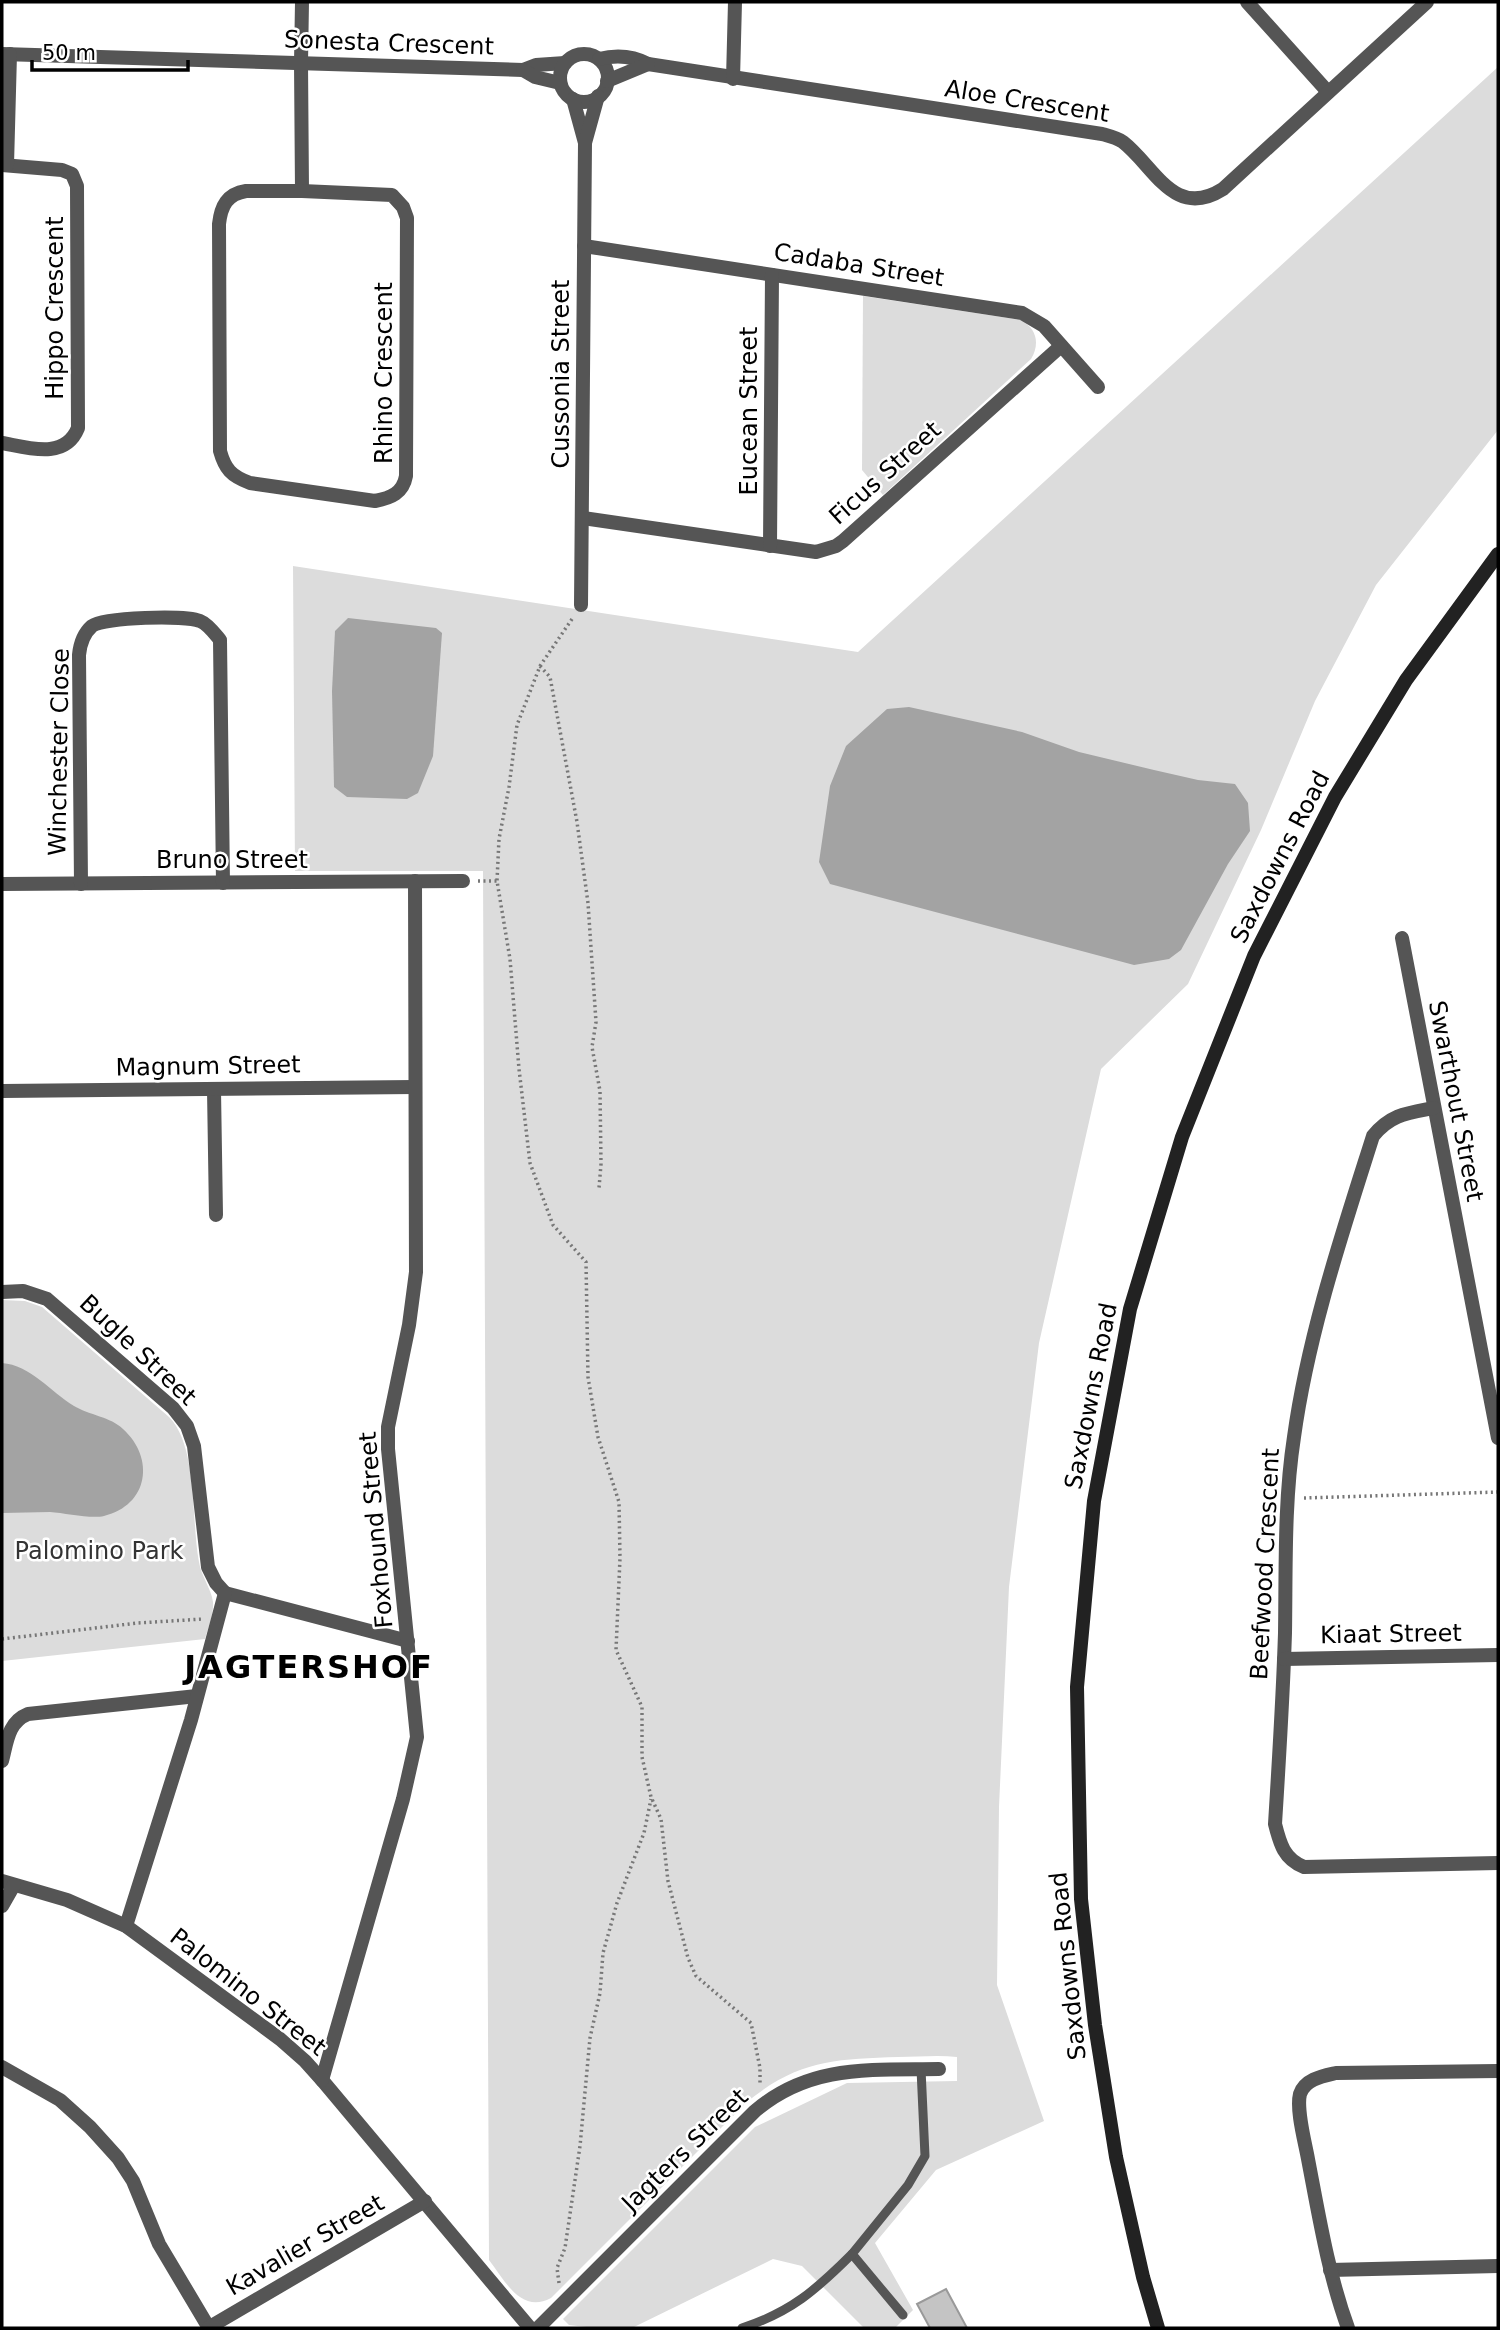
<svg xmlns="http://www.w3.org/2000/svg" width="1500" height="2330" font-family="'DejaVu Sans',sans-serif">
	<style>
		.green { fill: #dcdcdc }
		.water { fill: #a3a3a3 }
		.building { fill: #c4c4c4; stroke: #999; stroke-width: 2 }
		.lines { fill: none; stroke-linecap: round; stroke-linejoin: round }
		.path { stroke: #777; stroke-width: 3.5; stroke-dasharray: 2 3.5; stroke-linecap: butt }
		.lane { stroke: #555; stroke-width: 9 }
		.street { stroke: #555; stroke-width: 14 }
		.secondary { stroke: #222; stroke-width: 14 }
		.labels { text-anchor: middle; stroke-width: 5; stroke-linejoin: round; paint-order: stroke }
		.street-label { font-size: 24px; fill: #000; stroke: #fff }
		.park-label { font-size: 24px; fill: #333; stroke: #fff }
		.district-label { font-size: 32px; font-weight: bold; letter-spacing: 2px; fill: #000; stroke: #fff }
	</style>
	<rect width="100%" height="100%" fill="#fff"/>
	<g class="green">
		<path d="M1498,67V430L1376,585L1315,701L1261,830L1188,984L1101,1069L1039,1343L1009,1587L999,1807L997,1985L1044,2121L936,2170L875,2243L913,2310L895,2328H864L802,2266L773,2259L632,2328H595L569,2325L563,2319L755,2127L847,2083L957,2081V2057C938,2055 917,2057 898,2057C835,2059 798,2060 747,2102L551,2298C521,2314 505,2281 489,2260L483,871H295L293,566L858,652Z"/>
		<path d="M863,296L1021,320C1037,329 1040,344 1031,359L883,495L862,470Z"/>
		<path d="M2,1300L25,1301L42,1307L169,1417C198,1446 191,1521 199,1562C201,1576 211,1588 213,1602C214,1614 208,1628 205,1639L2,1661Z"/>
	</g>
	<g class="water">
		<polygon points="348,618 436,628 442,633 433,756 418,793 407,799 347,797 334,787 332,691 335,631"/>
		<polygon points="909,707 1022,732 1079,752 1154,770 1198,780 1235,784 1248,803 1250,831 1228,864 1181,950 1169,959 1134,965 830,884 819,862 830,786 846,746 887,709"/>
		<path d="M2,1363C30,1365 51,1392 74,1406C89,1415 111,1417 123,1429C155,1458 149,1505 104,1516C91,1519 65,1513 50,1512C34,1512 18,1513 2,1513Z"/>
	</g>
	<polygon class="building" points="946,2289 967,2328 930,2328 917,2304"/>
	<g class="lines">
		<g class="path">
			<polyline points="572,619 540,666 517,725 509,787 499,839 497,881 510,959 519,1069 530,1163 553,1225 586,1262 588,1377 598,1437 619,1502 620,1558 616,1650 642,1707 642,1757 651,1797 661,1819 668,1881 688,1958 696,1976 751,2023 760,2068 760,2086"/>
			<polyline points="540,666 550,677 577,822 588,903 596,1022 592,1047 600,1091 601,1164 599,1188"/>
			<polyline points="478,881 497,881"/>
			<polyline points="1304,1498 1498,1492"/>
			<polyline points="2,1639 138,1623 203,1619"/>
			<polyline points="559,2283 557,2268 565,2248 580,2146 590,2038 600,1993 603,1953 617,1903 644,1833 651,1799"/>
		</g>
		<g class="lane">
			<polyline points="903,2315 852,2254 908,2185 925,2156 921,2069"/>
			<path d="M742,2328C791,2312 816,2290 852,2254"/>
		</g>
		<g class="street">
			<polyline points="302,2 301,63 302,191"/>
			<polyline points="1247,2 1328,92"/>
			<polyline points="2,54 523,70 536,65 565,63"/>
			<circle cx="584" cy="78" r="24"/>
			<path d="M599,59C615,55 633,56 648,64L1102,134C1109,136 1117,138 1123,142C1155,167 1174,220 1223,189L1427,2"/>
			<polyline points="523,70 535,77 560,83"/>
			<polyline points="733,79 735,2"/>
			<polyline points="607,81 648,64"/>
			<polyline points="573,99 585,143"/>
			<path d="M2,165L62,170L72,174L77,186L78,428C65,460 29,448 2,443"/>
			<polyline points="7,165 10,54"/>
			<path d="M246,191H302L392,195L403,207L407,218L406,476C403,493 391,498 375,501L250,483C231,476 225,469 220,451L219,224C221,206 227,194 246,191Z"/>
			<polyline points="584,246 1022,313 1044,326 1098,387"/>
			<polyline points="583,518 816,552 836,546 843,541 1061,346"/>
			<polyline points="770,546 772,275"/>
			<polyline points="581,605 585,143 598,96"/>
			<polyline points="2,884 463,881"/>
			<path d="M81,884L79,655C80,644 83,634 92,626C104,617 186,615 200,621C208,624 215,634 220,640L223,883"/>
			<polyline points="1402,938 1498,1438"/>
			<polyline points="214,1090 216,1215"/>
			<polyline points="2,1091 415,1087"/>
			<path d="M1434,1108C1408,1113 1391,1114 1373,1136C1342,1234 1308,1335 1294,1437C1284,1502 1286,1568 1285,1633C1283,1697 1279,1760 1275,1824C1280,1844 1284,1859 1304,1867L1498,1863"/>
			<polyline points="2,1292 23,1291 47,1299 173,1408 187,1426 194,1446 208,1567 216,1583 225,1593"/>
			<polyline points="225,1593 408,1641"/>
			<polyline points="1284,1659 1498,1655"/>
			<path d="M2,1761C7,1742 8,1722 28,1714L197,1696"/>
			<polyline points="2,1881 67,1900 126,1926 280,2039 305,2061 322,2080 530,2328"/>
			<polyline points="2,1906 14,1885"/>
			<polyline points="126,1926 191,1720 225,1593"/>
			<polyline points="2,2067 60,2100 90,2127 118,2158 133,2181 159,2244 209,2328"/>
			<polyline points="322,2080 403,1799 417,1737 388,1449 388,1427 409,1325 416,1272 415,881"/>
			<polyline points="1330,2270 1498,2266"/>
			<polyline points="208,2328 425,2201"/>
			<path d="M538,2328L755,2111C810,2064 871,2070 939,2069"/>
			<path d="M1348,2328C1328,2273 1319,2216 1308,2159C1305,2142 1296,2110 1300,2094C1305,2079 1323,2076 1336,2073L1498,2071"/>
		</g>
		<polyline class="secondary" points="1158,2328 1143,2277 1116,2157 1095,2025 1081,1899 1077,1687 1094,1501 1130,1309 1182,1137 1254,956 1335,797 1406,680 1498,554"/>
	</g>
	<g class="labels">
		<g class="street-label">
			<text transform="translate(389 43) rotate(2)" y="8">Sonesta Crescent</text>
			<text transform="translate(1027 101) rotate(9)" y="8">Aloe Crescent</text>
			<text transform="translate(859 265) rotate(9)" y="8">Cadaba Street</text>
			<text transform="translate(55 308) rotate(-90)" y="8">Hippo Crescent</text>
			<text transform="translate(384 373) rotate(-90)" y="8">Rhino Crescent</text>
			<text transform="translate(561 374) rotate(-90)" y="8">Cussonia Street</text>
			<text transform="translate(749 411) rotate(-90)" y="8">Eucean Street</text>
			<text transform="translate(885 473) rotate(-42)" y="8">Ficus Street</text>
			<text transform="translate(59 752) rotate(-89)" y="8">Winchester Close</text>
			<text transform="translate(1280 857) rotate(-63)" y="8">Saxdowns Road</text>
			<text x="232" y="868">Bruno Street</text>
			<text transform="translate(208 1066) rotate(-1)" y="8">Magnum Street</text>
			<text transform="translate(1456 1101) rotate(79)" y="8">Swarthout Street</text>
			<text transform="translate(138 1350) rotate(43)" y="8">Bugle Street</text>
			<text transform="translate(1091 1396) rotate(-79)" y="8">Saxdowns Road</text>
			<text transform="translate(376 1530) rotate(-95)" y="8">Foxhound Street</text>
			<text transform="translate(1265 1564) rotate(-87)" y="8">Beefwood Crescent</text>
			<text transform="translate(1391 1634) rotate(-1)" y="8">Kiaat Street</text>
			<text transform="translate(1068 1966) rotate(-96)" y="8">Saxdowns Road</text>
			<text transform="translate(248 1992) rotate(38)" y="8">Palomino Street</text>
			<text transform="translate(685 2150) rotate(-44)" y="8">Jagters Street</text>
			<text transform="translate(305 2245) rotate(-30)" y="8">Kavalier Street</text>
		</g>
		<g class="park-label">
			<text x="99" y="1559">Palomino Park</text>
		</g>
		<g class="district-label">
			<text x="309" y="1678">JAGTERSHOF</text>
		</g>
	</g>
	<rect width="1500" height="2330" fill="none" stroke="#000000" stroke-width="7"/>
	<path d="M32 60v10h156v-10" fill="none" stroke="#000000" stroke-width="3.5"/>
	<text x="42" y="60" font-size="21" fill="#000000" stroke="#ffffff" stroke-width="5" paint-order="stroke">50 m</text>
</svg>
